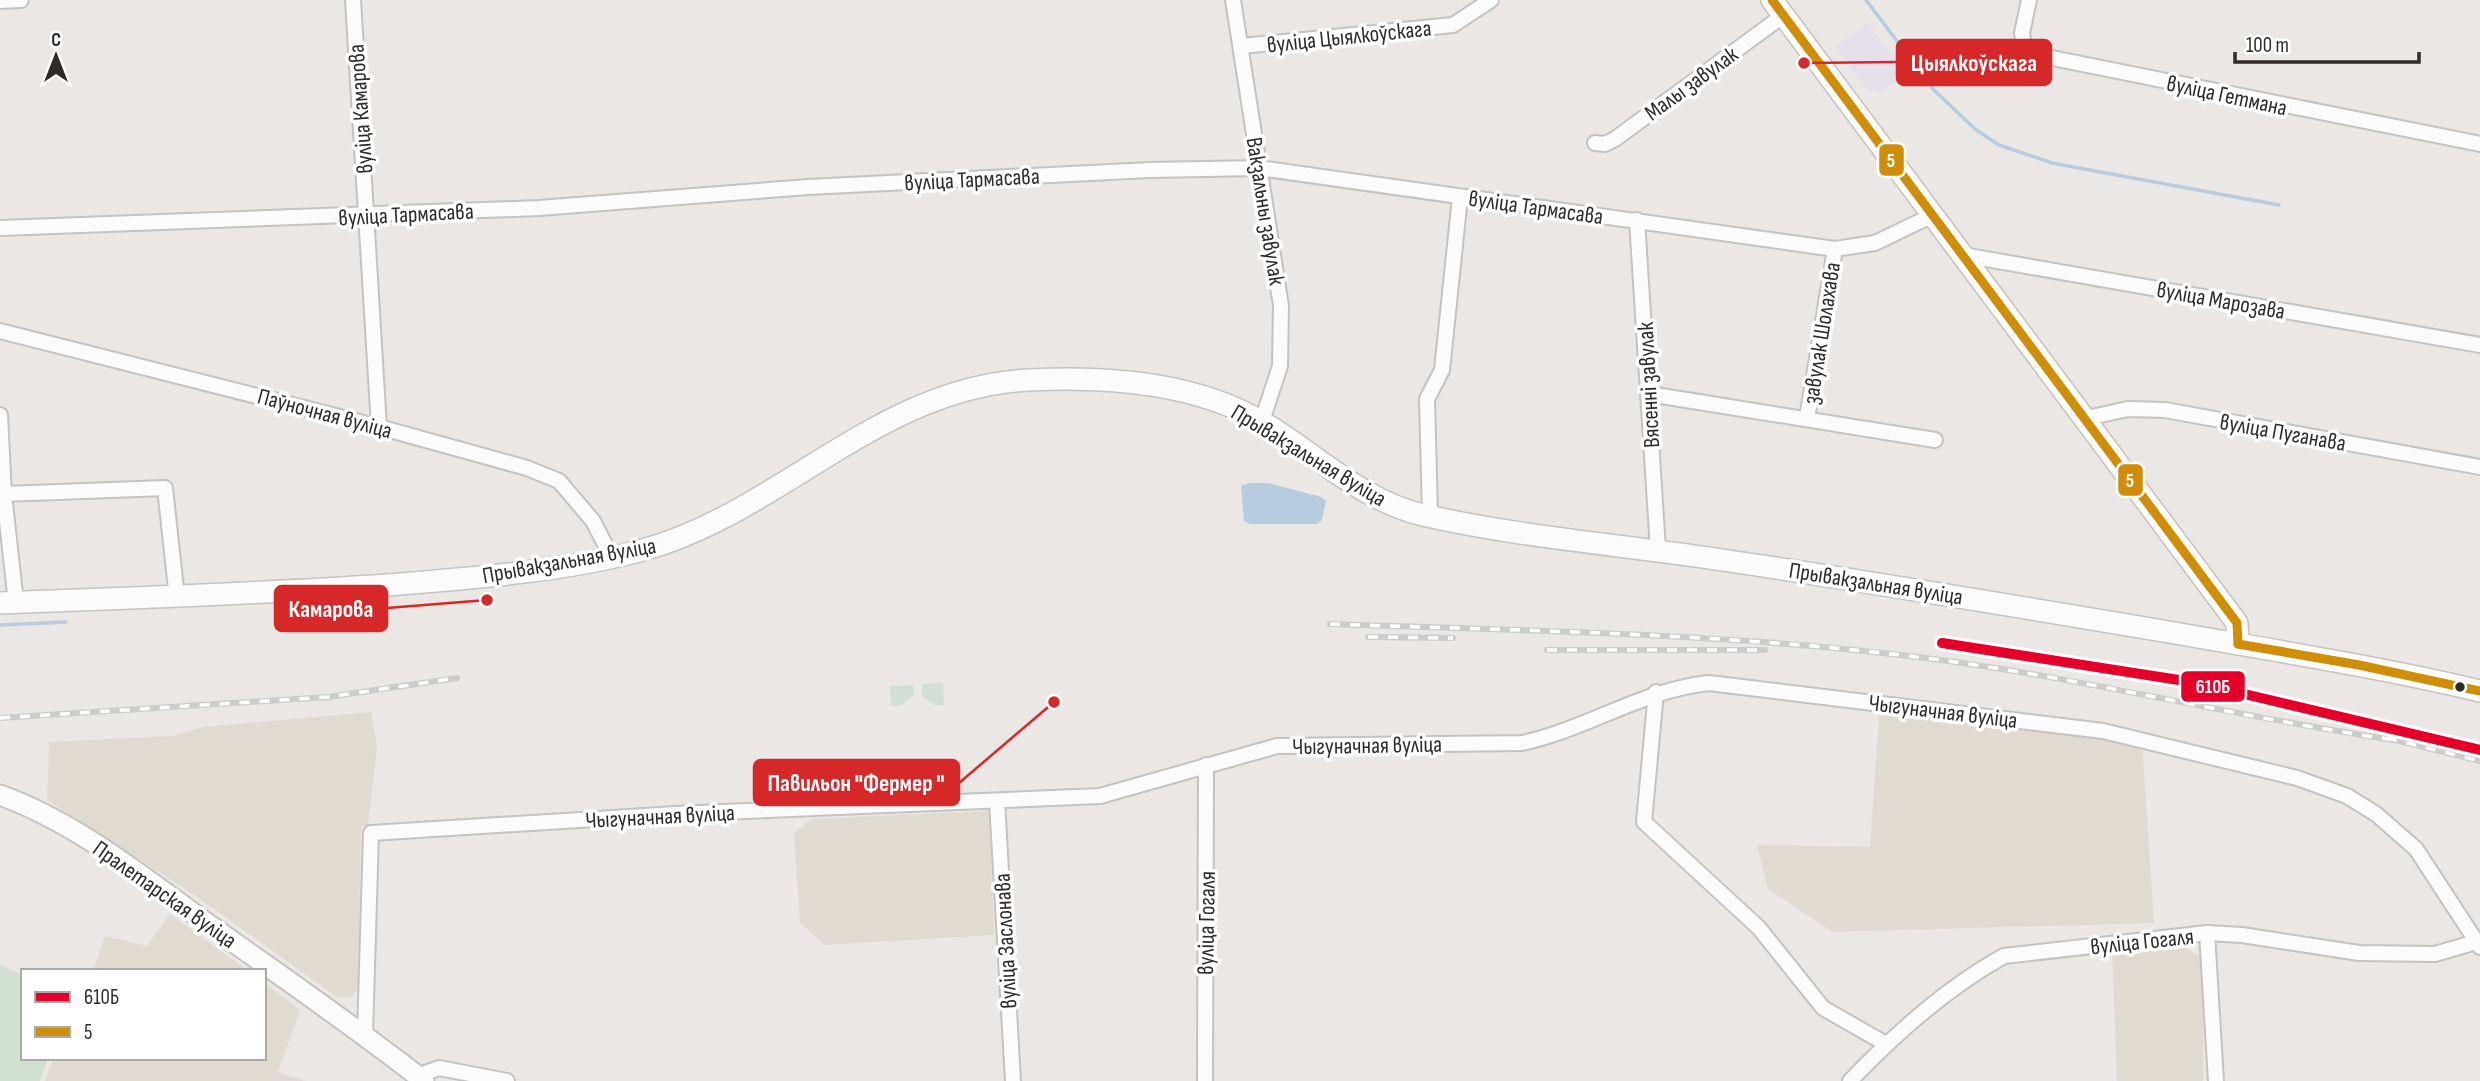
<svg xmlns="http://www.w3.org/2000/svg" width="2480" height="1081" font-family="'Sofia Sans Condensed',sans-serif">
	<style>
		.commercial { fill: #e6e0eb }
		.built { fill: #e1dad1 }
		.green { fill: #d2e0d2 }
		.water { fill: #b7cddf }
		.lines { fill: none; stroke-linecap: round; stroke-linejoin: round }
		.stream { stroke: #b7cddf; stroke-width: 3.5 }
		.street-casing { stroke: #c5c3c0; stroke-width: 18 }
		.secondary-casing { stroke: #c5c3c0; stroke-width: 23 }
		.primary-casing { stroke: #c5c3c0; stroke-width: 24 }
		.street { stroke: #fcfbfb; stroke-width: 14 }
		.secondary { stroke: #fcfbfb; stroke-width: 19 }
		.primary { stroke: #fcfbfb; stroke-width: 21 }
		.rail-casing { stroke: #ccccca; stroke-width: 6 }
		.rail { stroke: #fff; stroke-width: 3.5; stroke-dasharray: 10; stroke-linecap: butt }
		.bus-1-casing { stroke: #fff; stroke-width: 14 }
		.bus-1 { stroke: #cf8d08; stroke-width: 9 }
		.rail-1-casing { stroke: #fff; stroke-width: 16 }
		.rail-1 { stroke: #e4002b; stroke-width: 10 }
		.bus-dot { fill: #2e2b28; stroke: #fff; stroke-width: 2.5 }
		.labels { text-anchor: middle; stroke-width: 7; stroke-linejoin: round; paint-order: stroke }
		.street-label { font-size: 23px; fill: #2e2b28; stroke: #fff }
		.leader { fill: none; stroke: #d62828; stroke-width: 2.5 }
		.callout-dot { fill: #d62828; stroke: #fff; stroke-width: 2.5 }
		.callout { fill: #d62828; stroke: #d62828; stroke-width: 2.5 }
		.callout-label { font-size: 24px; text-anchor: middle; font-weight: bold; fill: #fff }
		.line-badge { stroke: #fff; stroke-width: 2.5 }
		.badge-label { font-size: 19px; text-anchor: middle; font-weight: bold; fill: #fff }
	</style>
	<rect width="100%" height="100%" fill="#eae7e4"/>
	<polygon class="commercial" points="1867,23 1906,73 1877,94 1874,90 1870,92 1835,47"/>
	<g class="built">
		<polygon points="1880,701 2142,741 2154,923 1833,932 1768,889 1757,845 1870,847"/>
		<polygon points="371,712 377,747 368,826 361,826 358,988 353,996 344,998 335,996 193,894 47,800 49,742 172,736 204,727"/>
		<polygon points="989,811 994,935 825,945 800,923 794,834 811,819"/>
		<polygon points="170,914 248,971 93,971 105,936 147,946"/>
		<polygon points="2178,945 2204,957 2203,1081 2117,1081 2112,951"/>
		<polygon points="264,983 300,1010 278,1072 305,1081 45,1081 53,1058 264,1058"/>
	</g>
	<g class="green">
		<polygon points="943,683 944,705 934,705 922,695 922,684"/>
		<polygon points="913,685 914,694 902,705 891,706 890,686"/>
		<polygon points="0,964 23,976 23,1058 48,1058 40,1081 0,1081"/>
	</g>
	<polygon class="water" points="1250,483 1268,483 1321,497 1326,501 1322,520 1317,524 1250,524 1244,521 1241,486"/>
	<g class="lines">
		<g class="stream">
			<polyline points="1866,0 1934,90 1975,129 1999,145 2052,163 2279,205"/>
			<polyline points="0,625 66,622"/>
		</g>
		<defs>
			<g id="street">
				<polyline points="353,0 379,427"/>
				<polyline points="1233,0 1281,306 1280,366 1262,421"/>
				<polyline points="2029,0 2022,33 2024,46 2037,55 2480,144"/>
				<polyline points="0,1 21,0"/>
				<polyline points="1242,46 1453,25 1491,0"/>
				<polyline points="1595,143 1605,144 1615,139 1784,15"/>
				<polyline points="1637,220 1658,550"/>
				<polyline points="0,228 539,208 808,187 1150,170 1259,168 1835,249 1875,243 1933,215"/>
				<polyline points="1963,255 2480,345"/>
				<polyline points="0,331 379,427 527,468 559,481 593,521 611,556"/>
				<polyline points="1649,394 1935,440"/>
				<polyline points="0,415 4,494 16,603"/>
				<polyline points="1807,418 1835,249"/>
				<polyline points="2087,418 2128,409 2165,410 2480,467"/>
				<polyline points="4,494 165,488 177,598"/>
				<polyline points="1430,516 1427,399 1442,370 1460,197"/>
				<polyline points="1656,692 1644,822 1759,928 1823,1008 1886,1044"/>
				<polyline points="997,801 1013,1081"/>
				<polyline points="2207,933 2216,1081"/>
				<path d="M365,1035L371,833L675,814L1100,796L1277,746L1522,743C1587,729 1642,690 1709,683L2103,731L2297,778L2347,796L2376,814L2416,849L2480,947"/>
				<polyline points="417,1076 439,1068 507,1081"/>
				<polyline points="1205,1081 1206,765"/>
				<path d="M1850,1081C1896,1033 1946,988 2004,956L2207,933L2242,935L2359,953L2435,954L2476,942"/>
			</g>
			<path id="secondary" d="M0,795C77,823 143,877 208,924C281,976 354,1026 424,1081"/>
			<g id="primary">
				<polyline points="1772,0 2237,623 2238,644"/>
				<path d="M0,603C129,598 258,594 387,585C472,578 561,572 643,550C781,512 879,387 1029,380C1107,376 1200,383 1267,425C1318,456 1363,501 1423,515C1524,538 1627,545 1729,561C1878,583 2027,608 2175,633C2277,651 2379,667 2480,691"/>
			</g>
		</defs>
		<use href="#street" class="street-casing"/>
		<use href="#secondary" class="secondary-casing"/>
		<use href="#primary" class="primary-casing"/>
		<use href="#street" class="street"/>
		<use href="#secondary" class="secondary"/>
		<use href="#primary" class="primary"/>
		<defs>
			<g id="rail">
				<path d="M1330,624C1531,631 1733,633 1933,659C2088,679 2240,718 2395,740"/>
				<polyline points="1368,637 1453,638"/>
				<polyline points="1547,650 1765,650"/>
				<polyline points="0,718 328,697 457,678"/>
				<polyline points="2387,738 2480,761"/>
			</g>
		</defs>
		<use href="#rail" class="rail-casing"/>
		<use href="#rail" class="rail"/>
		<defs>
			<g id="bus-1">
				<polyline points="1772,0 2237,623 2238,644"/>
				<polyline points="2238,644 2359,665 2480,691"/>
			</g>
		</defs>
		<use href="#bus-1" class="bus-1-casing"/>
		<use href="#bus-1" class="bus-1"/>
		<defs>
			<polyline id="rail-1" points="1942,643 2198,683 2480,750"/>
		</defs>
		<use href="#rail-1" class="rail-1-casing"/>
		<use href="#rail-1" class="rail-1"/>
	</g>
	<circle class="bus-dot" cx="2460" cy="687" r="6"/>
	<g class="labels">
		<g class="street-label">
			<text transform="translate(1349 36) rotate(-6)" y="8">вуліца Цыялкоўскага</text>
			<text transform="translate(1691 83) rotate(-36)" y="8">Малы завулак</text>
			<text transform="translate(2227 95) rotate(12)" y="8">вуліца Гетмана</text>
			<text transform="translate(360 109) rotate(-94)" y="8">вуліца Камарова</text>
			<text transform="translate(972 179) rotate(-3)" y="8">вуліца Тармасава</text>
			<text transform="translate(1536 207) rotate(8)" y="8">вуліца Тармасава</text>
			<text transform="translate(1266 211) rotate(81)" y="8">Вакзальны завулак</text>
			<text transform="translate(406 214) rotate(-3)" y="8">вуліца Тармасава</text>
			<text transform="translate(2221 300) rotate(10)" y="8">вуліца Марозава</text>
			<text transform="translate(1821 333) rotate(-81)" y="8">завулак Шолахава</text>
			<text transform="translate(1648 385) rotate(-93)" y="8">Вясенні завулак</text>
			<text transform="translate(325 413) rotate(15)" y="8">Паўночная вуліца</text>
			<text transform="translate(2283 432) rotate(10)" y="8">вуліца Пуганава</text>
			<text transform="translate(1309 455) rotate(31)" y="8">Прывакзальная вуліца</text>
			<text transform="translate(569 560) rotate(-10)" y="8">Прывакзальная вуліца</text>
			<text transform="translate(1876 583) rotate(9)" y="8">Прывакзальная вуліца</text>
			<text transform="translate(1943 711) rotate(7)" y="8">Чыгуначная вуліца</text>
			<text transform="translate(1367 745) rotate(-1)" y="8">Чыгуначная вуліца</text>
			<text transform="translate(660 816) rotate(-3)" y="8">Чыгуначная вуліца</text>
			<text transform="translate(165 894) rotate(35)" y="8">Пралетарская вуліца</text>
			<text transform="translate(1206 923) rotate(-89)" y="8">вуліца Гогаля</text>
			<text transform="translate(1005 941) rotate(-93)" y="8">вуліца Заслонава</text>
			<text transform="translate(2142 941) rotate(-6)" y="8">вуліца Гогаля</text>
		</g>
	</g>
	<path class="leader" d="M1804 63L1897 62M487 600L387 608M1054 702L959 783"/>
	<g class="callout-dot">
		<circle cx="1804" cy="63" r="7"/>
		<circle cx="487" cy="600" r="7"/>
		<circle cx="1054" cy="702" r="7"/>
	</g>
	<g class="callout">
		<rect x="1897" y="40" width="154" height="45" rx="7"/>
		<rect x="275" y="586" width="112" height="45" rx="7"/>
		<rect x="754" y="760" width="205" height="45" rx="7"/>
	</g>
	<g class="callout-label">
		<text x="1974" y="71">Цыялкоўскага</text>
		<text x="331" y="617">Камарова</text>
		<text x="856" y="791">Павильон "Фермер "</text>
	</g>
	<g class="line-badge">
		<rect x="1878" y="143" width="27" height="34" rx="7" fill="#cf8d08"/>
		<rect x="2117" y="463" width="27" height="34" rx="7" fill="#cf8d08"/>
		<rect x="2180" y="670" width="66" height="33" rx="7" fill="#e4002b"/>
	</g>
	<g class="badge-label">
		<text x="1891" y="167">5</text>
		<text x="2130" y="487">5</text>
		<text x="2213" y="693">610Б</text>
	</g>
	<rect x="21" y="969" width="245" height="91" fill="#ffffff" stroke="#abaaa9" stroke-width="2"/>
	<rect x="35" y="992" width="35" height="10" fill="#e4002b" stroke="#abaaa9" stroke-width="2"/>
	<text x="84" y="1004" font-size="21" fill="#2e2b28">610Б</text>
	<rect x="35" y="1027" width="35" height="10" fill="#cf8d08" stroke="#abaaa9" stroke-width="2"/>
	<text x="84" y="1039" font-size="21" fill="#2e2b28">5</text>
	<g transform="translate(56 56)" stroke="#ffffff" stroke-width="5" paint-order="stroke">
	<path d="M0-5L12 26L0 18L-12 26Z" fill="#2e2b28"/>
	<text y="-10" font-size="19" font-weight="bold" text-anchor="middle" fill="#2e2b28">С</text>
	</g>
	<path d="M2235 52v10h184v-10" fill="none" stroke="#2e2b28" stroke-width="3.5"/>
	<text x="2246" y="52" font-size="21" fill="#2e2b28" stroke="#ffffff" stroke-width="5" paint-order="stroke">100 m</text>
</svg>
